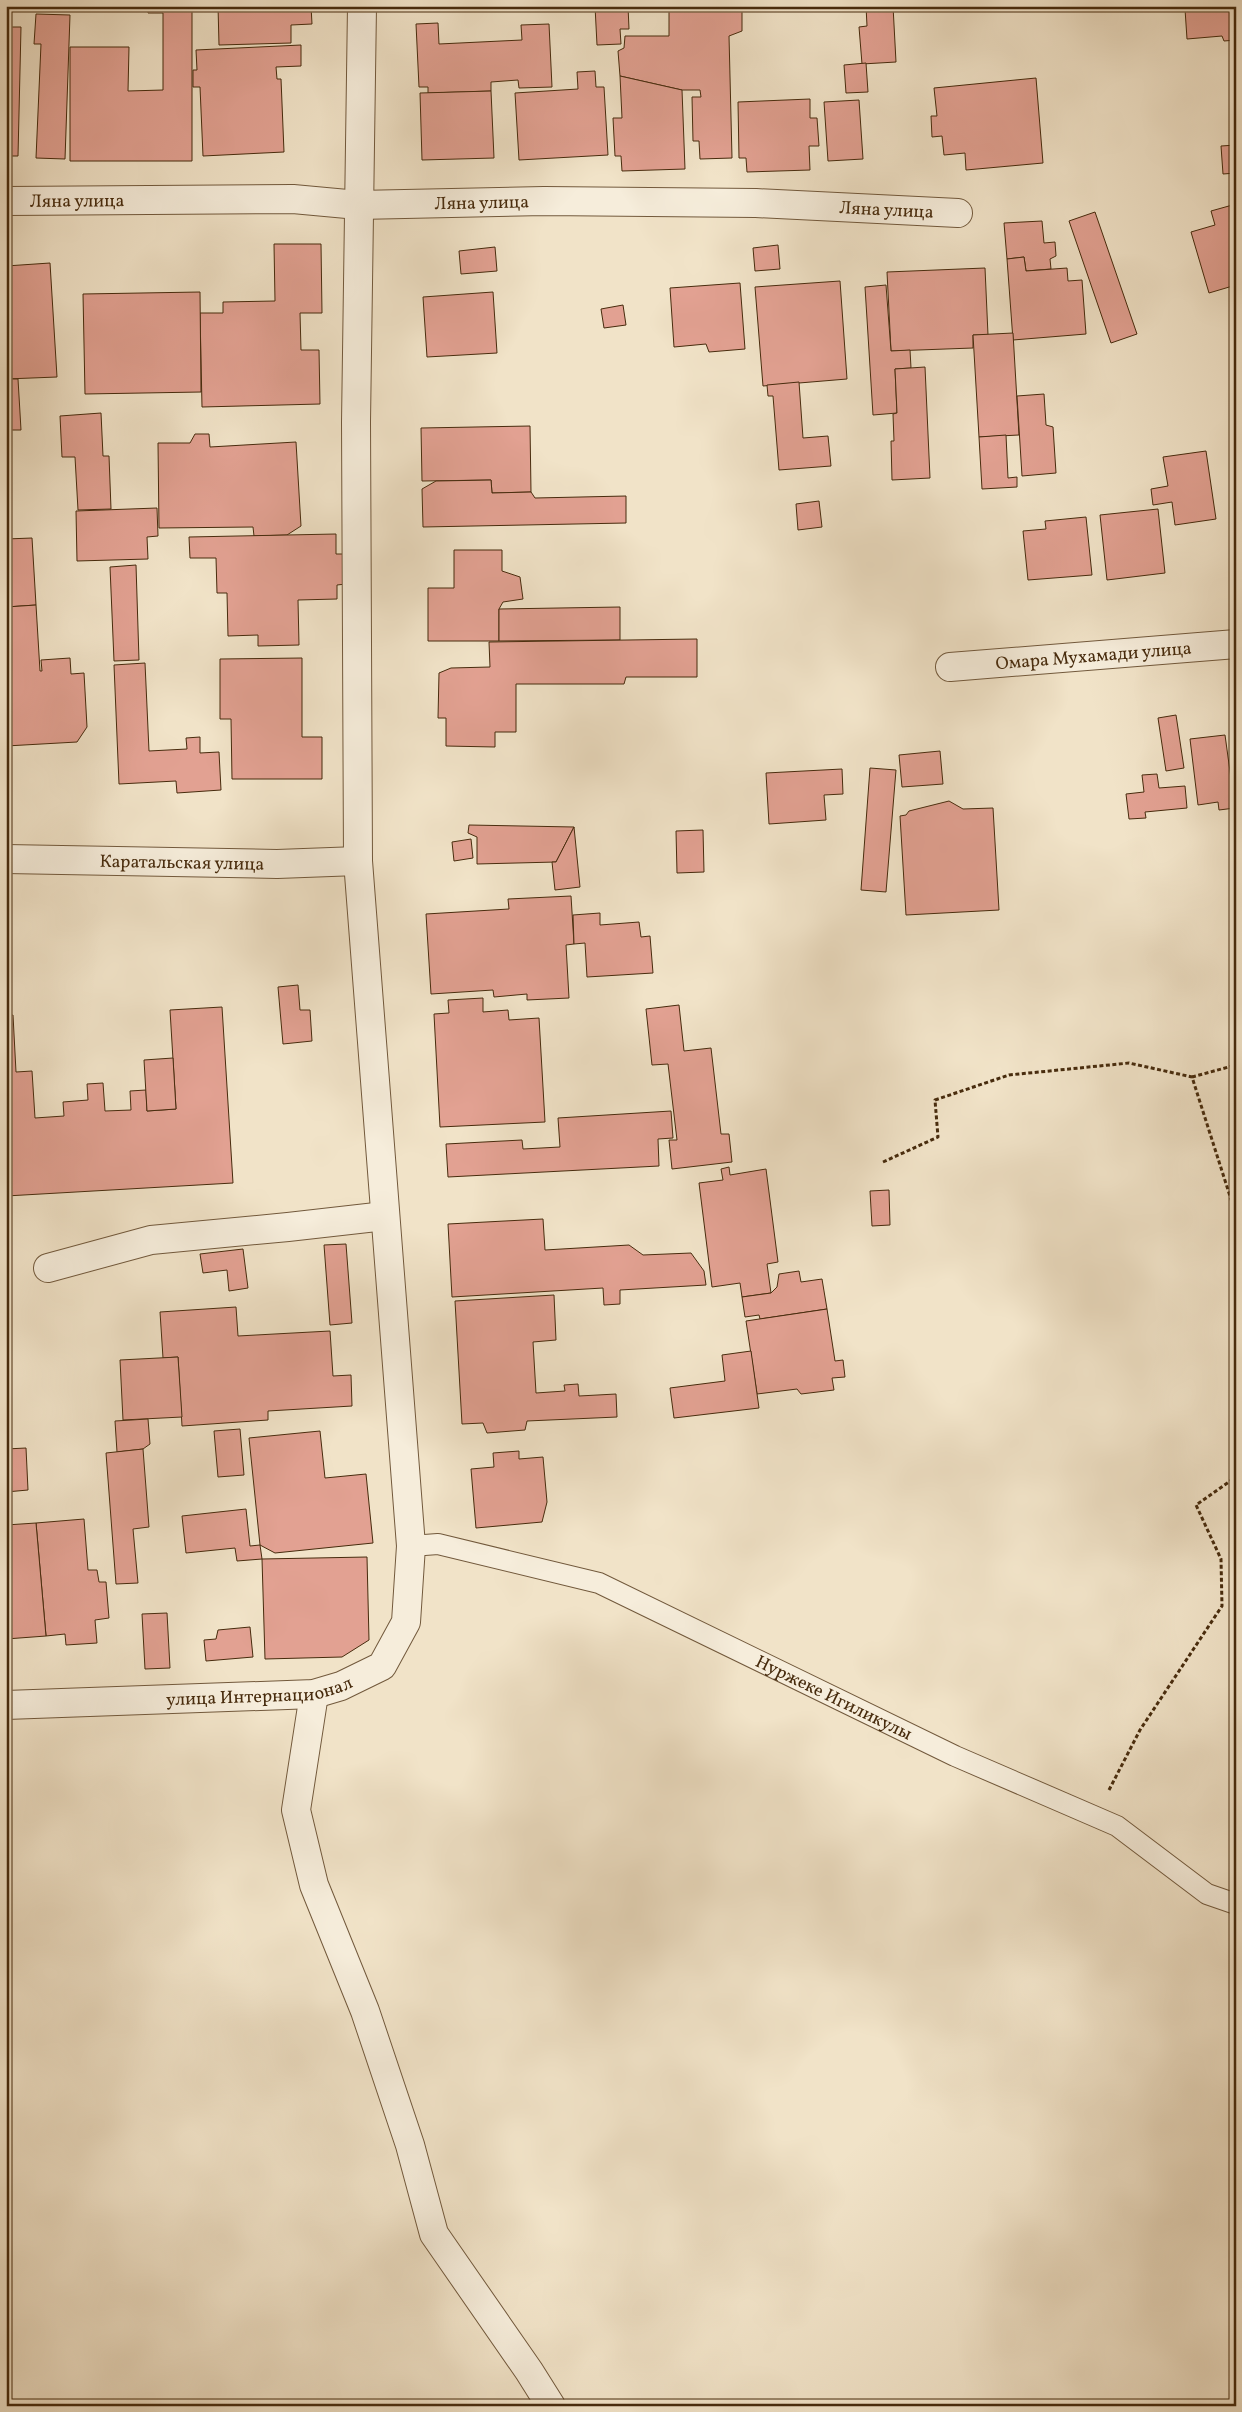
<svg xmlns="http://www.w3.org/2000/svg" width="1242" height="2412" font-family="Vollkorn,serif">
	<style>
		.building { fill: #e2a192; stroke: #472b0d }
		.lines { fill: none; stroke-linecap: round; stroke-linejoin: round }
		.lane-casing { stroke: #72593c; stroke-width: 22 }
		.street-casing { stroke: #72593c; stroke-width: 30 }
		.path { stroke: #472b0d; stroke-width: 3; stroke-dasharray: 4 2.5; stroke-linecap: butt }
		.lane { stroke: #f6eddb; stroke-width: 20 }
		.street { stroke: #f6eddb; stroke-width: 28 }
		.labels { text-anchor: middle; stroke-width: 5; stroke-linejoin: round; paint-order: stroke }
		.street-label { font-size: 18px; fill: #472b0d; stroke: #f6eddb }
	</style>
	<rect width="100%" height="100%" fill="#f1e3c8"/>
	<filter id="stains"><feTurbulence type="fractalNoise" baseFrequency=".004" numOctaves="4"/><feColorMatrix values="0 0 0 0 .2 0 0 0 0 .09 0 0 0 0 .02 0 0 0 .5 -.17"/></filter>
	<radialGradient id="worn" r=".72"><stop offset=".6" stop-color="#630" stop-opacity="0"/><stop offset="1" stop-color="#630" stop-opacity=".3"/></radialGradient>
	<g class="building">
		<polygon points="43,6 69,6 69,10 43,9"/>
		<polygon points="148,6 192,6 192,161 70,161 70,47 129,47 128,91 163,90 163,13 148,13"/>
		<polygon points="218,6 311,6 312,24 291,25 291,43 219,45"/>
		<polygon points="595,6 628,6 629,29 620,29 621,44 597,45"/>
		<rect x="708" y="6" width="34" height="3"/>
		<polygon points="866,6 893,6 896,62 862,64 859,27 867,26"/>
		<polygon points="1217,6 1236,6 1236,40 1224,41 1222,36 1187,39 1185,9"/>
		<polygon points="669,9 742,9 742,31 729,36 732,158 700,159 699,141 693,141 692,97 701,97 700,90 682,90 620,76 618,51 624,48 625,36 669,36"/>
		<polygon points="36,14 70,15 65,159 36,158 41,44 34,44"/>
		<polygon points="438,23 439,44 522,40 521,25 549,24 552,87 519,88 518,80 491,82 491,91 428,93 428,87 419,87 416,24"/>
		<polygon points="6,27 21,27 18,156 6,156"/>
		<polygon points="301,45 301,66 276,67 277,79 281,79 284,152 203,156 200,87 193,87 193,70 197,70 196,50"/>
		<polygon points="866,63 868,92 846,93 844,65"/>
		<polygon points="595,71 596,87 604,87 608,155 519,160 515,93 578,89 577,72"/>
		<polygon points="620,76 682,90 685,169 622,171 621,156 615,156 613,118 622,118"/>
		<polygon points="1036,78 1043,163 966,170 965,153 944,155 942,136 932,137 931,116 937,116 934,88"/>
		<polygon points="491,91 494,158 422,160 420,93"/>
		<polygon points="810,99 810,118 817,118 819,146 809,146 810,170 747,172 746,158 739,158 738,102"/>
		<polygon points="859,100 863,159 828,161 824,102"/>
		<polygon points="1236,145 1236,173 1223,174 1221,146"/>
		<polygon points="1236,204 1236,285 1209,293 1191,232 1215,225 1211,211"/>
		<polygon points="1095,212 1137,334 1111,343 1069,221"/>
		<polygon points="1042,221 1044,243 1055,242 1056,256 1050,259 1051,269 1026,271 1024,257 1007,259 1004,223"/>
		<polygon points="274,244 321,244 322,313 300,313 301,350 319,350 320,404 202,407 200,313 223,313 223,302 275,301"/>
		<polygon points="778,245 780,269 755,271 753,248"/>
		<polygon points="495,247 497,271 461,274 459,251"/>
		<polygon points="1024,257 1026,271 1067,268 1068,281 1082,280 1086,334 1013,340 1007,259"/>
		<polygon points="50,263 57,377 6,379 6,266"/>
		<polygon points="985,268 988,335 973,335 973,348 891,351 887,272"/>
		<polygon points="840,281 847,379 763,386 755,287"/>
		<polygon points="740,283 745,349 709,352 706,344 674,347 670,288"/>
		<polygon points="886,285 891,351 910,350 911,368 895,369 897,413 873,415 865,287"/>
		<polygon points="200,292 201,392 85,394 83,294"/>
		<polygon points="493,292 497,353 427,357 423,297"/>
		<polygon points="623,305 626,325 604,328 601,309"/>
		<polygon points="1013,333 1019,435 979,437 973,335"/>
		<polygon points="925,367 930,478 892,480 891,441 894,441 893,414 897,413 895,369"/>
		<polygon points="6,379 18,379 21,430 6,430"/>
		<polygon points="799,382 803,438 828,436 831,466 779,470 773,396 768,396 767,385"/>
		<polygon points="1044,394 1046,425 1053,427 1056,473 1022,476 1017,396"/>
		<polygon points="101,413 103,456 109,456 111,509 78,510 75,457 62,457 60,416"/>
		<polygon points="530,426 531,492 492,493 491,480 422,481 421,428"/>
		<polygon points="195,434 209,434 210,447 296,442 301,526 287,535 254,536 253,527 159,528 158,443 190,443"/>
		<polygon points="1006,435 1008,478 1017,477 1017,487 982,489 979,437"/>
		<polygon points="1206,451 1216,519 1175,525 1172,502 1153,505 1151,489 1168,486 1163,457"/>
		<polygon points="491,480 492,493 531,492 535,498 626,496 626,523 423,527 422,489 436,481"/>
		<polygon points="819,501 822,527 798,530 796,504"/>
		<polygon points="157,508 158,536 147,537 148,559 77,561 76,511"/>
		<polygon points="1158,509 1165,573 1107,580 1100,515"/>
		<polygon points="1086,517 1092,575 1028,580 1023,531 1046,529 1045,521"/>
		<polygon points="336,534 336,554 345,554 346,584 337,585 337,599 298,600 299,645 258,646 258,635 228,636 227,593 217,593 216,558 190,558 189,537"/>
		<polygon points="32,538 36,605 6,607 6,539"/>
		<polygon points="454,550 502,550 502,571 520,577 523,599 503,602 499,609 499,641 428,641 428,588 454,588"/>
		<polygon points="136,565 139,660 114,661 110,567"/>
		<polygon points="36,605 40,671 42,671 41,660 70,658 71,674 84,673 87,727 77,742 6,746 6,607"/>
		<polygon points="620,607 620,640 499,641 499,609"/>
		<polygon points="697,639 697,677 626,677 624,684 516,684 516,732 495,732 495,747 446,746 446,718 438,718 439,673 451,668 490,667 489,642"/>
		<polygon points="302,658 302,737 322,737 322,779 232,779 231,719 220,719 220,659"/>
		<polygon points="145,663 149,751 187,749 186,738 200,737 200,753 219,752 221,790 177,793 176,781 119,784 114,665"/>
		<polygon points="1176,715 1184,768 1166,771 1158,718"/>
		<polygon points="1232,728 1236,728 1236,767"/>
		<polygon points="1225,735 1235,808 1219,810 1218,802 1198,805 1190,739"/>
		<polygon points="940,751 943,784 902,787 899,755"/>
		<polygon points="870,768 896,770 886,892 861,890"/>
		<polygon points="842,769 843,794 824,795 826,820 769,824 766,773"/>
		<polygon points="1157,774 1159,788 1185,786 1187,808 1145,812 1146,818 1129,819 1126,794 1144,792 1142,775"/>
		<polygon points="949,801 963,809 993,808 999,910 906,915 900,816 906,815 909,811"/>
		<polygon points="469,825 574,827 556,862 477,864 477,837 468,833"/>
		<polygon points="574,827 580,887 555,890 552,862 556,862"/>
		<polygon points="703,830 704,872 677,873 676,831"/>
		<polygon points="471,839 473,858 454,861 452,842"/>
		<polygon points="571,896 574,944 566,945 569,998 527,1000 527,994 494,997 493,990 431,994 426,914 509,909 508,899"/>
		<polygon points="600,913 600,925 639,922 641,937 650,936 653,973 587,977 585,943 574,944 573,915"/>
		<polygon points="298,985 300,1010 310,1010 312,1041 283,1044 278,987"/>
		<polygon points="483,998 483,1012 508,1010 509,1020 539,1018 545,1122 440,1127 434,1014 449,1013 448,1000"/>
		<polygon points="679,1005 684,1051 711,1048 721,1134 729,1134 732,1162 672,1169 669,1140 677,1140 668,1064 652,1065 646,1009"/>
		<polygon points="222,1007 233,1183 6,1196 6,1016 13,1015 16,1072 32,1071 35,1118 64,1116 63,1102 88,1100 87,1084 103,1083 105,1111 131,1110 130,1091 146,1090 147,1111 176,1109 170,1010"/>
		<polygon points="173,1058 176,1109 147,1111 144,1060"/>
		<polygon points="671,1111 673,1138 658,1139 659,1166 448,1177 446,1144 522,1140 523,1149 560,1147 558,1118"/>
		<polygon points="729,1167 730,1175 766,1169 778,1262 767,1264 771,1293 742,1297 740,1283 712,1287 699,1183 723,1180 721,1169"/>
		<polygon points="889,1190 890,1225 872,1226 870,1191"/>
		<polygon points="543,1219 545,1250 629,1245 643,1255 691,1253 704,1271 706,1285 620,1290 620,1304 604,1305 603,1288 452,1297 448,1224"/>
		<polygon points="346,1244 352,1323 330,1325 324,1245"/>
		<polygon points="243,1249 248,1288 229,1291 227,1270 203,1273 200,1254"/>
		<polygon points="799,1271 801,1282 822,1279 827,1309 760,1319 759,1315 745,1317 742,1297 771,1293 777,1287 779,1274"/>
		<polygon points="554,1295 556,1340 533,1342 536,1393 565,1391 564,1385 578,1384 579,1396 616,1394 617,1417 527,1421 525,1430 487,1433 483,1423 462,1424 455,1301"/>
		<polygon points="236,1307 238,1336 330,1331 333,1376 351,1375 352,1406 268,1411 268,1420 182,1426 178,1357 163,1358 160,1312"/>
		<polygon points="827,1309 835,1361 843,1360 845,1377 832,1378 834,1390 801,1394 797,1389 757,1394 746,1321"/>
		<polygon points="751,1351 759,1408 674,1418 670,1388 725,1381 722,1355"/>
		<polygon points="178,1357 182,1417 123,1420 120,1360"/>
		<polygon points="148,1419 150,1444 143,1449 117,1452 115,1421"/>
		<polygon points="240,1429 244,1475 218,1477 214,1431"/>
		<polygon points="320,1431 325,1478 366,1474 373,1543 275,1553 260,1545 249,1438"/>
		<polygon points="26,1448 28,1490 6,1492 6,1449"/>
		<polygon points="143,1449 149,1527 133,1529 138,1583 116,1584 106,1453"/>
		<polygon points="519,1451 519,1459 543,1457 547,1502 542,1522 476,1528 471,1469 494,1467 493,1453"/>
		<polygon points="246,1509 250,1546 260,1545 262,1559 237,1561 235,1548 186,1553 182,1516"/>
		<polygon points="84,1519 88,1570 97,1570 99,1582 106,1582 109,1618 95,1620 97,1643 66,1645 65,1634 46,1636 36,1523"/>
		<polygon points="36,1523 46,1636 6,1639 6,1525"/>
		<polygon points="367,1557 369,1640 342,1657 265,1659 262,1559"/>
		<polygon points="167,1613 170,1668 145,1669 142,1614"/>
		<polygon points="250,1627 253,1657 206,1661 204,1640 216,1639 218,1630"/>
	</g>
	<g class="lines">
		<defs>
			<g id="lane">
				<path id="s1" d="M411,1546L438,1544L599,1583L955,1756L1117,1826L1207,1894L1236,1904"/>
			</g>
			<g id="street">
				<path id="s2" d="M6,201L293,199L358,205L544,201L756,203L958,213"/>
				<path id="s3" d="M950,667L1236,644"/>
				<path id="s4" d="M6,859L277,864L358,861"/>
				<polyline points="48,1268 151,1240 288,1227 385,1216"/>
				<polyline points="314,1694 296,1810 314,1885 365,2011 410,2145 434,2234 529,2371 551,2406"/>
				<path id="s5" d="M6,1705L314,1694L341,1686L382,1666L406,1622L411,1546L358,861L356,422L362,6"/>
			</g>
		</defs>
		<use href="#lane" class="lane-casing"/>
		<use href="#street" class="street-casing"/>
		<g class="path">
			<polyline points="1192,1077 1236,1065"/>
			<polyline points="883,1162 938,1137 935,1100 1009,1075 1129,1063 1192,1077 1236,1215"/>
			<polyline points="1109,1790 1140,1730 1222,1606 1221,1559 1196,1505 1236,1477"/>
		</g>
		<use href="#lane" class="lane"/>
		<use href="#street" class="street"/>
	</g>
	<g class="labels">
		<g class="street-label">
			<text dy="6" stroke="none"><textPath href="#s2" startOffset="71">Ляна улица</textPath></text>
			<text dy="6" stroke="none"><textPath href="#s2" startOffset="476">Ляна улица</textPath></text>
			<text dy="6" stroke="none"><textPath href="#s2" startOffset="881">Ляна улица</textPath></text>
			<text dy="6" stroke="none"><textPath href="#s3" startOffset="144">Омара Мухамади улица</textPath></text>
			<text dy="6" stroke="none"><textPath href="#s4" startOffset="176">Каратальская улица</textPath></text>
			<text dy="6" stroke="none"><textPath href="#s5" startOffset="254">улица Интернационал</textPath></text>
			<text dy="6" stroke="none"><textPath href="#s1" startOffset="454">Нуржеке Игиликулы</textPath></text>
		</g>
	</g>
	<rect width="1242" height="2412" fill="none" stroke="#f1e3c8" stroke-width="25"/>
	<rect x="8" y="8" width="1227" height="2397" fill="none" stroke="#472b0d" stroke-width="2.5"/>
	<rect x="12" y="12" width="1217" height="2387" fill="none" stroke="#472b0d"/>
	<rect width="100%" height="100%" filter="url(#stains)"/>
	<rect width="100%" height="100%" fill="url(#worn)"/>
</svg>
